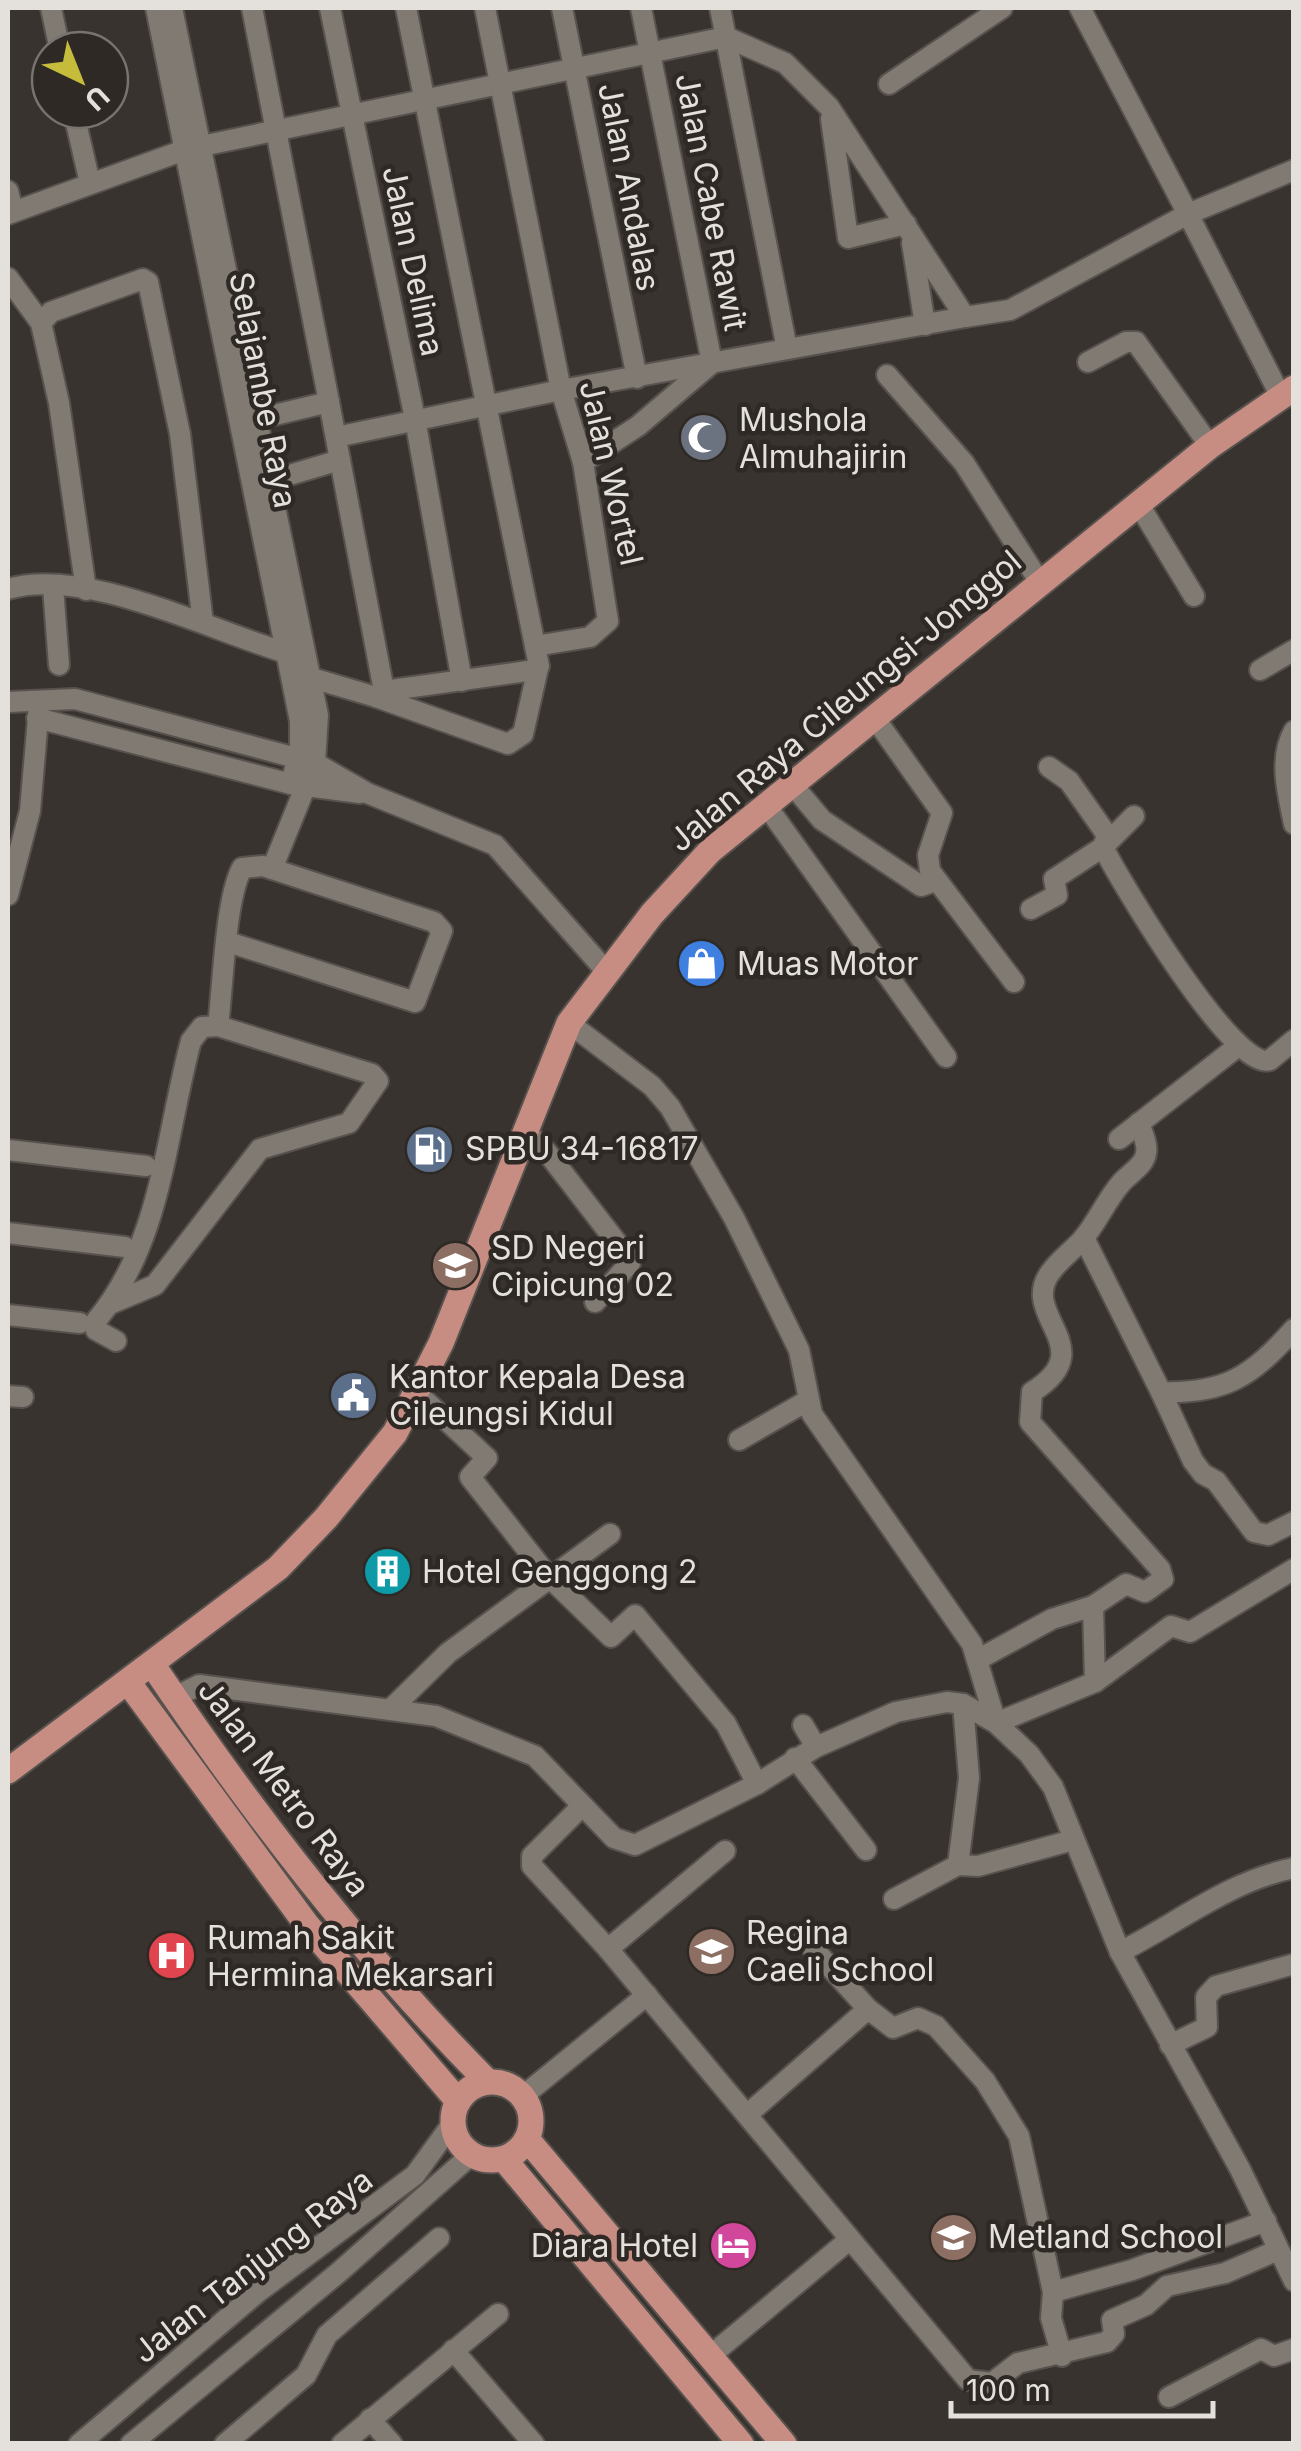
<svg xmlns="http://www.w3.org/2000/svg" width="1301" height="2451" font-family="Inter,sans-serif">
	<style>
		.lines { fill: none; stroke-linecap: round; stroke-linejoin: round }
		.minor-casing { stroke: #57524e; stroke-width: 24 }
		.major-casing { stroke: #57524e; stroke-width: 29 }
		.minor { stroke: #807a73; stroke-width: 20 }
		.major { stroke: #c78d83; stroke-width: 25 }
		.labels { text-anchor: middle; stroke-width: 9; stroke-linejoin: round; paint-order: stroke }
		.street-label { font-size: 32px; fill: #e4e1dd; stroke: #2e2924 }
		.poi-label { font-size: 32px; fill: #e4e1dd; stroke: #2e2924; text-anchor: start }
	</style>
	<rect width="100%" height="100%" fill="#38332e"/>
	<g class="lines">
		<defs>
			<g id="minor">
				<polyline points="51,8 60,50"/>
				<polyline points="156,8 300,721 300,748 291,784"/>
				<polyline points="172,8 318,715 315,763 272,869"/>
				<polyline points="252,8 329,402"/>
				<polyline points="330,8 415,419 462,681"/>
				<polyline points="406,8 535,646"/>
				<polyline points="562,8 637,378"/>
				<polyline points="720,8 787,349"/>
				<polyline points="1080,8 1188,214 1294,170"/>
				<polyline points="889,84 1002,8"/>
				<polyline points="73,110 90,183"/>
				<polyline points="831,119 848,238 906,224"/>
				<polyline points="8,191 13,211"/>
				<polyline points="8,214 187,149 726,37 785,63 829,107 965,317 1010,310 1188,214 1281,397"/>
				<polyline points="912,243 925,325"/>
				<polyline points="8,278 41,323"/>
				<polyline points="1088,362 1126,342 1136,342 1210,446"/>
				<polyline points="887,375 964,463 1039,581"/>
				<polyline points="245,422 329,402 340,460 259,484"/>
				<polyline points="336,437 561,390 965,317"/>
				<polyline points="340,460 384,691"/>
				<polyline points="583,462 638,426 712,363 641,8"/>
				<polyline points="1138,503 1194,596"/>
				<polyline points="53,587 59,665"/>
				<path d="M8,589C86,566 213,632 290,654"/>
				<polyline points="86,590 59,403 41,323 51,312 143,279 148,282 180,434 203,623"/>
				<polyline points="1260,670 1294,650"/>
				<polyline points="312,678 376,697 384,691 535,670 539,666 535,646 590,637 608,621 583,462 561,390 485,8"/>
				<polyline points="376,697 508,744 523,734 538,668"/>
				<polyline points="8,702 75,699 315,763 367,793 495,845 606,971"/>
				<polyline points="874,717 942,813 928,855 930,871 1014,982"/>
				<polyline points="37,718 291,784 360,793"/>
				<path d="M1294,731C1278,759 1288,794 1294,824"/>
				<polyline points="791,783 822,820 921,886 935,881"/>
				<polyline points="766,805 946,1057"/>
				<path d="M1134,816L1103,847C1120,881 1235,1074 1270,1060L1294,1040"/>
				<polyline points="8,895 30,811 39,706"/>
				<polyline points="1031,909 1057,895 1054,879 1103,847 1107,835 1069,781 1049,767"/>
				<polyline points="569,1023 652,1086 670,1107 734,1218 799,1350 812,1414 972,1644 996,1723"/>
				<polyline points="526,1132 546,1151 628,1257 630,1263 595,1302"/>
				<polyline points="1119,1139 1237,1047"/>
				<polyline points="8,1150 146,1166"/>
				<polyline points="8,1233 125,1247"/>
				<path d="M1084,1238L1161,1392C1225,1394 1251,1377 1294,1329"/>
				<polyline points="110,1304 155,1285 260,1149 349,1123 378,1081 372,1074 218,1026"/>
				<polyline points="8,1315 80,1323"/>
				<path d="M116,1341L96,1330V1321C162,1242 165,1137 191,1041L202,1027L218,1026C223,987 225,900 242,868L263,866L434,922L442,931L415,1002L228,942"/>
				<polyline points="416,1392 487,1458 470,1477 548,1576 611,1637 635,1615 726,1724 757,1784"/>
				<polyline points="1161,1392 1193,1461 1203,1474 1216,1481 1254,1532 1268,1535 1294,1522"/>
				<polyline points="8,1396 23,1397"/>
				<polyline points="739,1440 807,1401"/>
				<polyline points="1093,1606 1095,1682"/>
				<path d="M979,1659L1052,1619L1093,1606L1126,1584L1145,1592L1163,1579L1160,1569L1030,1422L1032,1392C1103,1348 1019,1316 1050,1273C1059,1260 1072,1251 1082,1240C1097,1223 1106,1200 1122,1182C1129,1174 1145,1165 1146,1153C1148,1144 1142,1132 1139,1123"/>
				<polyline points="175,1697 199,1685 436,1716 535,1756 614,1838 635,1845 757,1784 816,1747 896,1712 947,1702 963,1704 996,1723 1029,1754 1053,1787 1120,1952 1240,2169 1294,2281"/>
				<polyline points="392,1708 448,1653 610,1534"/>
				<polyline points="996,1723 1095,1682 1171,1626 1190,1632 1294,1569"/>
				<polyline points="803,1725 816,1747"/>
				<polyline points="795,1758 866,1850"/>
				<polyline points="580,1808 532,1856 532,1866 608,1949 968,2380 992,2383 1018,2363 1107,2342 1114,2334 1112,2320 1146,2305 1167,2286 1225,2273 1278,2250"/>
				<polyline points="958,1865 969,1778 963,1704"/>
				<polyline points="894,1899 958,1865 978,1866 1073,1840"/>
				<polyline points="801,1935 868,2009 893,2028 918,2018 936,2026 985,2081 1019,2136 1053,2292 1051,2318 1062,2356"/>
				<polyline points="608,1949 725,1851"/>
				<path d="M1120,1952C1178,1923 1229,1881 1294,1868"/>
				<polyline points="1170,2045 1207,2027 1206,1997 1216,1986 1294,1964"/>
				<polyline points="523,2096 647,1995"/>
				<polyline points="748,2114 868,2009"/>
				<polyline points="1053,2292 1132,2270 1266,2221"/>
				<polyline points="453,2350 534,2444"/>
				<polyline points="710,2356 849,2240"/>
				<polyline points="1169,2397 1261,2349 1274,2356 1294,2349"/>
				<polyline points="370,2419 392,2444"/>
				<polyline points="79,2444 258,2292 415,2175 452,2124"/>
				<polyline points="131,2444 338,2273 471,2155"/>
				<polyline points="225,2444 306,2375 327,2335 439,2238"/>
				<polyline points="342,2444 498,2314"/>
			</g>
			<g id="major">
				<path d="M152,1664C252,1813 361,1954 487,2081"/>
				<polyline points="128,1682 307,1925 458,2101"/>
				<polyline points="8,1771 278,1568 326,1518 395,1433 441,1343 569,1023 652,914 710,851 1210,446 1294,388"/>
				<circle cx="492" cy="2121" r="39"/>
				<polyline points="527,2139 784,2444"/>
				<polyline points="504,2159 741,2444"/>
			</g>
		</defs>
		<use href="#minor" class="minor-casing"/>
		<use href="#major" class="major-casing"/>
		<use href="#minor" class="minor"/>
		<use href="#major" class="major"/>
	</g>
	<defs>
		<symbol id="mosque-disc" viewBox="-11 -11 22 22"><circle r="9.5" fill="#6b7280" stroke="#2e2924"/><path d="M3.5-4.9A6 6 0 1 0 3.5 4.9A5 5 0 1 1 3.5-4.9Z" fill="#fff"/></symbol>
		<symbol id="shop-disc" viewBox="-11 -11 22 22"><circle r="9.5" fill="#3f7fe0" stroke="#2e2924"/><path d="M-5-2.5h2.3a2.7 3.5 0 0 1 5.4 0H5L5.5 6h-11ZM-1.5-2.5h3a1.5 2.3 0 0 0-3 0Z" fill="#fff"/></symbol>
		<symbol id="fuel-disc" viewBox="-11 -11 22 22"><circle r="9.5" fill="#5c6f8a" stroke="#2e2924"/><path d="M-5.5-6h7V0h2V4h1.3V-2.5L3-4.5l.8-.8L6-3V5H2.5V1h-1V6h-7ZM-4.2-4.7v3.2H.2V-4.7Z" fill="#fff"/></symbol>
		<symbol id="school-disc" viewBox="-11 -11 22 22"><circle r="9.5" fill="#8d6e63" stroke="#2e2924"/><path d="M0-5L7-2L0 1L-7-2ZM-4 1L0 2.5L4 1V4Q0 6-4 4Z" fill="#fff"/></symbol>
		<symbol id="civic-disc" viewBox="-11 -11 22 22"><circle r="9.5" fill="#5c6f8a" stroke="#2e2924"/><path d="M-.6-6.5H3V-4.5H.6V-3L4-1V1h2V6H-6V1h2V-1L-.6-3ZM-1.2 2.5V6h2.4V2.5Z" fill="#fff"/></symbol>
		<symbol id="building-disc" viewBox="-11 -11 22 22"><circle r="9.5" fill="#0f9aa8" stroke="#2e2924"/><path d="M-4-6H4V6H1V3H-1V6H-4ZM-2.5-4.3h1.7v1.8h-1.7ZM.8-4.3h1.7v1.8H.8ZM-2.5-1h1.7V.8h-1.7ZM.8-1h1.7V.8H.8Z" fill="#fff"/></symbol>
		<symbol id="hospital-disc" viewBox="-11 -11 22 22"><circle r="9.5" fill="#e0444e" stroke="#2e2924"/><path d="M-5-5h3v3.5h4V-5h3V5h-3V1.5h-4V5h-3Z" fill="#fff"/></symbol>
		<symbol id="hotel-disc" viewBox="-11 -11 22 22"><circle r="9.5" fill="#d1479c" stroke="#2e2924"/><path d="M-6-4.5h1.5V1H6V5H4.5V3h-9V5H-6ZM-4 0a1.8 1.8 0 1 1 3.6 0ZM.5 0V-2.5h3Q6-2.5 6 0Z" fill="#fff"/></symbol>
	</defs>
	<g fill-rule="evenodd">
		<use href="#mosque-disc" x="676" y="410" width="55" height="55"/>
		<use href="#shop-disc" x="674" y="936" width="55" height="55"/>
		<use href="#fuel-disc" x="402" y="1122" width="55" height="55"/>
		<use href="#school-disc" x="428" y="1238" width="55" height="55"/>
		<use href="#civic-disc" x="326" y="1368" width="55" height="55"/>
		<use href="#building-disc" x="360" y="1544" width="55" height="55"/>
		<use href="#school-disc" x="684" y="1924" width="55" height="55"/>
		<use href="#hospital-disc" x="144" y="1928" width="55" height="55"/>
		<use href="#school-disc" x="926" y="2210" width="55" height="55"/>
		<use href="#hotel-disc" x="706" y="2218" width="55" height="55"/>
	</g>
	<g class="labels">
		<g class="street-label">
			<text transform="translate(629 187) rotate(79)" y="11">Jalan Andalas</text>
			<text transform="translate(711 202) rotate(79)" y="11">Jalan Cabe Rawit</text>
			<text transform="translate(413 261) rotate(78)" y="11">Jalan Delima</text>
			<text transform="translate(263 390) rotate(79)" y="11">Selajambe Raya</text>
			<text transform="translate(611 473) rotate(77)" y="11">Jalan Wortel</text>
			<text transform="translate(845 701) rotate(-40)" y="11">Jalan Raya Cileungsi-Jonggol</text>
			<text transform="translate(284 1788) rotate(53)" y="11">Jalan Metro Raya</text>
			<text transform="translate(253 2266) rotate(-38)" y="11">Jalan Tanjung Raya</text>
		</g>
		<g class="poi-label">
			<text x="739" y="431">Mushola<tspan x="739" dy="37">Almuhajirin</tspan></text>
			<text x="737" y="975">Muas Motor</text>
			<text x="465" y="1160">SPBU 34-16817</text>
			<text x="491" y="1259">SD Negeri<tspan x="491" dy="37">Cipicung 02</tspan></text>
			<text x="389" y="1388">Kantor Kepala Desa<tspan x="389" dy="37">Cileungsi Kidul</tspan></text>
			<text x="422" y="1583">Hotel Genggong 2</text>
			<text x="746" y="1944">Regina<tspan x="746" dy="37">Caeli School</tspan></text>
			<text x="207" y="1949">Rumah Sakit<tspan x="207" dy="37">Hermina Mekarsari</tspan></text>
			<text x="988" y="2248">Metland School</text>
			<text x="698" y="2257" text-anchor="end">Diara Hotel</text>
		</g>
	</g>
	<rect width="1301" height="2451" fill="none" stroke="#e4e1dd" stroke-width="20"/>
	<g transform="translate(80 80) rotate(137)"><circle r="48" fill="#2e2924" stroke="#77736e" stroke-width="2.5"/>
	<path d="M0-8L18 38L0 25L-18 38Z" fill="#c6bc3c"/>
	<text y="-15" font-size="28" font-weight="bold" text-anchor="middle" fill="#e4e1dd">U</text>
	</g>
	<path d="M951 2401v15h262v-15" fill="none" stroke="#e4e1dd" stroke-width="5"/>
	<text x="966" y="2401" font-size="30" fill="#e4e1dd" stroke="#2e2924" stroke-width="8" paint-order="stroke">100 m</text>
</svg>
